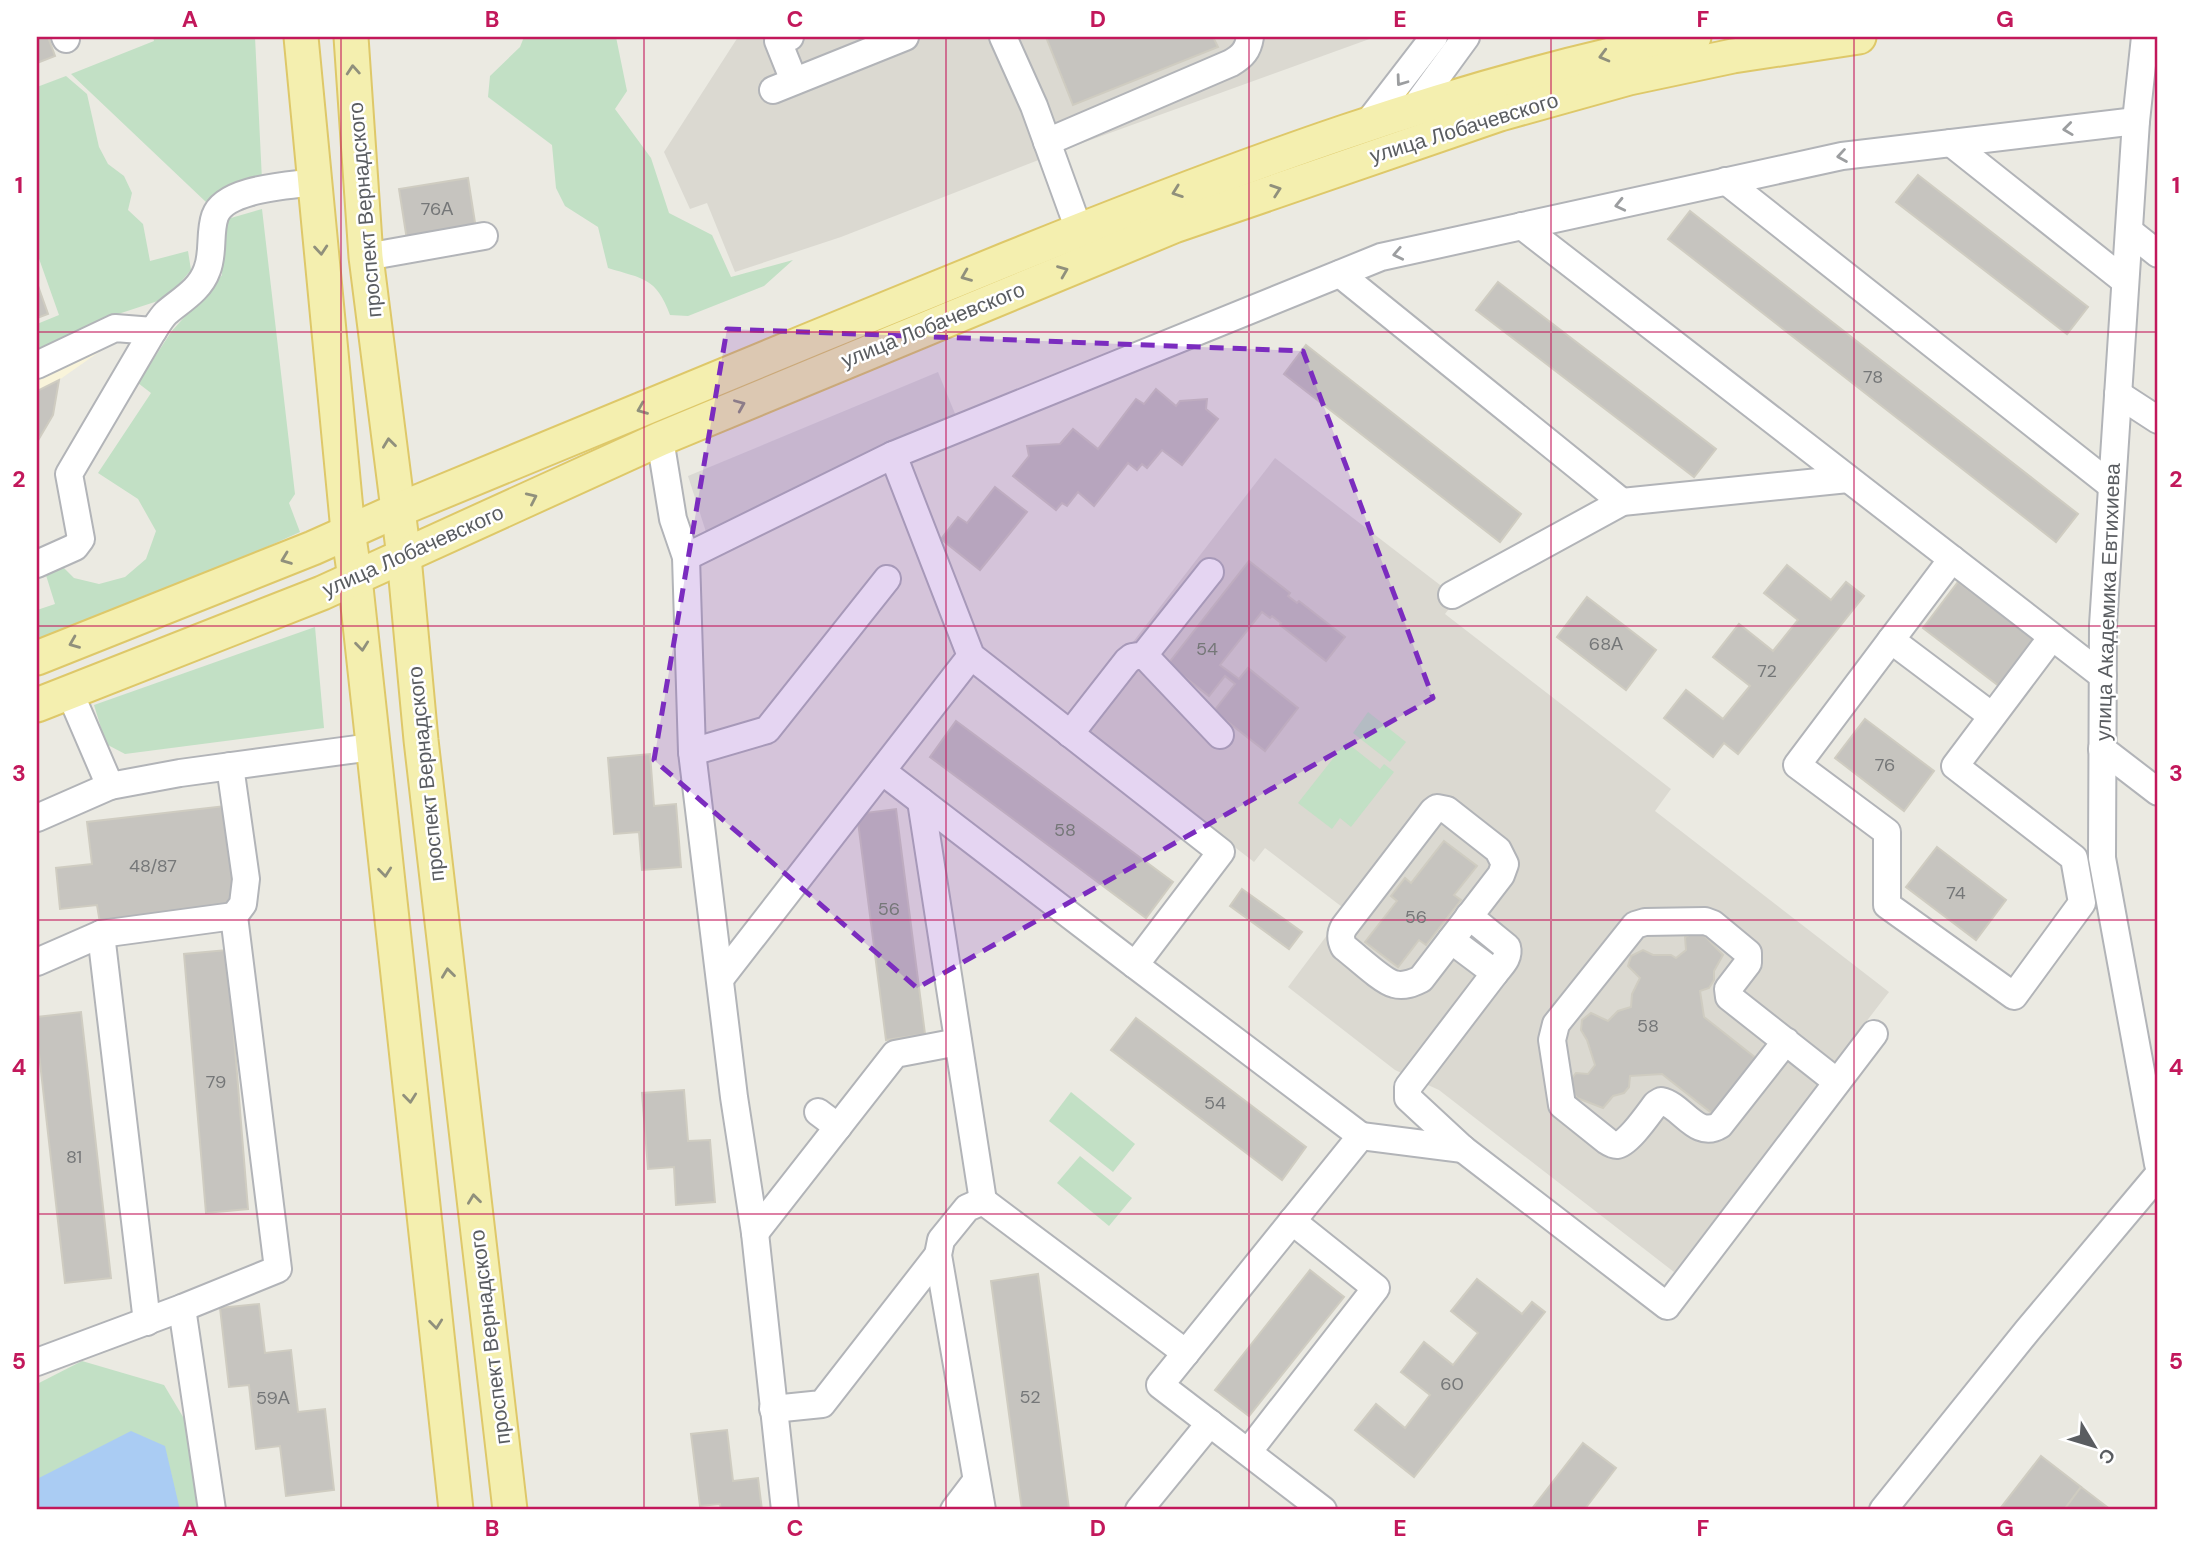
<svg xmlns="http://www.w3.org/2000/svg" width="2195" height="1547" font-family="'DM Sans',sans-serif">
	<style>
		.commercial { fill: #f9f4da }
		.industrial { fill: #dad9d4 }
		.education { fill: #dbd9d1 }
		.green { fill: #c2e0c5 }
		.water { fill: #aaccf3 }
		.building { fill: #c6c4bf; stroke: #cfccc1; stroke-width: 2 }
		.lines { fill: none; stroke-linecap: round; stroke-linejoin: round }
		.minor-casing { stroke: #b2b4b8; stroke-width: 30 }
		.major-casing { stroke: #dec869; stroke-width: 37 }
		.minor { stroke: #fff; stroke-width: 26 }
		.major { stroke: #f4efaf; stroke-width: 33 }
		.oneway { stroke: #90907c }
		.oneway2 { stroke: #9c9ea0 }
		.marked { fill: #7b2cbf; fill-opacity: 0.2; stroke: #7b2cbf; stroke-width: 5; stroke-dasharray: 14 9; stroke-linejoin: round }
		.grid { fill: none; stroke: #c2185b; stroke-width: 2; stroke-opacity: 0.55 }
		.labels { text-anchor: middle; stroke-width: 5; stroke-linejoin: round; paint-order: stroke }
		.number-label { font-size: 18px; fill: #757778 }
		.street-label { font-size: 21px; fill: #5a5d61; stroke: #fff }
		.neatline { fill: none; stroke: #c2185b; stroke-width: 2.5 }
		.grid-label { font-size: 23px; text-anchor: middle; font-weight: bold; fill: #c2185b }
	</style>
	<rect width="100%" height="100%" fill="#ebeae2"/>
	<polygon class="commercial" points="112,316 119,338 59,380 53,415 37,442 37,350"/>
	<polygon class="industrial" points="938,372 958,421 707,535 688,476"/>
	<g class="education">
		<polygon points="738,37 1375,37 1085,142 841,237 735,272 707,203 690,209 664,152"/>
		<polygon points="1275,458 1457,598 1445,614 1671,789 1655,811 1889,992 1674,1272 1439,1090 1395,1070 1288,987 1346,910 1265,848 1254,862 1072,721"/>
	</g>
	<g class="green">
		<polygon points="153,37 255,37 262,180 207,203 71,74 154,41"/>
		<path d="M524,37H616L627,91L615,109L651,158L669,213L712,235L731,277L793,260L764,286L688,316L670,315C656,277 643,279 608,268L598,227L565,206L556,188L552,145L488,97L490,76L520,47Z"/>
		<polygon points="66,76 87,94 99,147 108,164 124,176 132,193 128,210 143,224 150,261 188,251 191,270 167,298 112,316 37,350 37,324 59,315 37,253 37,87"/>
		<polygon points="262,209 295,494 289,503 300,532 151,599 37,646 37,610 55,604 45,572 62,566 74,578 99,584 125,577 146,559 156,531 138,499 98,473 151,393 138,383 171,332 222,275 217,237 224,220"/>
		<polygon points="315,627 324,728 125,754 106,744 94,705"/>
		<polygon points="1368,712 1406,742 1390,762 1353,733"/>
		<polygon points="1346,742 1380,769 1384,764 1394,772 1351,827 1340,818 1332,829 1298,803"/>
		<polygon points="1071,1092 1135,1144 1113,1172 1049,1121"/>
		<polygon points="1080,1156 1132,1198 1109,1226 1057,1183"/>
		<polygon points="82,1361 164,1385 192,1432 198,1510 37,1510 37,1384"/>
	</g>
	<polygon class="water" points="131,1431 165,1446 180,1510 37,1510 37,1479"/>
	<g class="building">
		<polygon points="37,37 48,37 55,56 37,63"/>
		<polygon points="1046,37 1213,37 1218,47 1073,105"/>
		<polygon points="1918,175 2088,307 2067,334 1896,202"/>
		<polygon points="468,178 476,229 407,240 399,189"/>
		<polygon points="1690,211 2078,514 2056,542 1668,239"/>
		<polygon points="1498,282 1716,449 1694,477 1476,310"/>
		<polygon points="37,283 48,314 37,318"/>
		<polygon points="1306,345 1521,514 1500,542 1284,374"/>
		<polygon points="59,380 53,415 37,442 37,391"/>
		<polygon points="1156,389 1176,406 1180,401 1207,399 1206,409 1218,419 1182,465 1162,450 1147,468 1142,464 1137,470 1128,463 1094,506 1078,492 1067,506 1062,503 1056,510 1013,476 1029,456 1027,446 1060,444 1073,429 1098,449 1136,399 1144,404"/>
		<polygon points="995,487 1027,512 980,570 941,539 958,517 967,523"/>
		<polygon points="1249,561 1290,593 1288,596 1297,603 1299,601 1345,637 1326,661 1280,625 1281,623 1272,616 1270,618 1262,612 1220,665 1239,679 1248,668 1298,708 1265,751 1214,711 1235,684 1225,676 1209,696 1168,664"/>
		<polygon points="1787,565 1831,600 1846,582 1864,596 1738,754 1724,743 1713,757 1664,718 1686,690 1723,719 1750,686 1713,657 1739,624 1773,651 1798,620 1764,593"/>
		<polygon points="1958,582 2035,640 1999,686 1923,628"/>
		<polygon points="1587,597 1656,650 1626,690 1557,637"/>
		<polygon points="1865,719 1934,771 1904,811 1835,758"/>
		<polygon points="956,721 1173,882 1146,918 930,757"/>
		<polygon points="650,754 654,806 676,804 681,867 642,870 639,832 614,834 608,758"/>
		<polygon points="225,806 236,908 100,923 97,905 60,909 56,868 92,864 87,822"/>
		<polygon points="896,809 925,1034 886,1040 857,814"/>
		<polygon points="1444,841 1477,866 1454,895 1461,900 1426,945 1419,940 1398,967 1365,942 1397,901 1391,896 1405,878 1411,883"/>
		<polygon points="1937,847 2006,900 1976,940 1906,887"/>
		<polygon points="1242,889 1302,932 1289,949 1230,906"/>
		<polygon points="1699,930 1723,955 1714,971 1714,980 1709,988 1700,991 1704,1017 1757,1059 1713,1114 1662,1074 1630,1076 1629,1087 1624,1093 1613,1096 1603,1108 1577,1098 1568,1083 1576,1073 1588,1074 1595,1065 1587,1040 1581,1030 1582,1020 1591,1013 1608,1021 1618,1011 1631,1007 1632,994 1640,978 1628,966 1631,956 1643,950 1653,955 1671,955 1676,958 1686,950 1685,937"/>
		<polygon points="227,950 248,1209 206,1213 184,954"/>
		<polygon points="81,1012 111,1278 65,1283 37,1036 37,1017"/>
		<polygon points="1136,1018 1306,1147 1282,1180 1111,1050"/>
		<polygon points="684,1090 688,1141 710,1140 715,1202 676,1205 674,1167 648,1169 642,1093"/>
		<polygon points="1310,1270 1344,1297 1249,1416 1215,1390"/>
		<polygon points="1038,1274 1069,1509 1060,1510 1022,1510 991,1281"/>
		<polygon points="1477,1279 1522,1314 1532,1302 1545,1312 1414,1477 1355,1430 1376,1404 1405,1428 1430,1395 1401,1372 1424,1342 1453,1365 1478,1333 1451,1311"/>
		<polygon points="259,1304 265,1353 291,1350 298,1412 325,1409 334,1490 286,1496 280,1446 256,1449 249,1385 229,1387 220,1308"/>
		<polygon points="727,1430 733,1481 758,1478 762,1510 721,1510 720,1504 700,1506 691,1434"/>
		<polygon points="1583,1443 1616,1468 1584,1510 1531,1510"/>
		<polygon points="2041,1456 2081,1487 2064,1510 1999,1510"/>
		<polygon points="2081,1487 2111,1510 2064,1510"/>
	</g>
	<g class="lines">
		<defs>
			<g id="minor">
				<polyline points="65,37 66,39"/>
				<polyline points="790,37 778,41 794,81"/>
				<polyline points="1003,37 1034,106 1079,230"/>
				<polyline points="2145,37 2136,121 2103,625 2102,858 2158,1164"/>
				<polyline points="773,90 905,37"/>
				<polyline points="1412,111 1466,37"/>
				<polyline points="1367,124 1434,37"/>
				<path d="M1047,142L1231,63C1243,56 1248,50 1250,37"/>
				<polyline points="1951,143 2125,281"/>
				<polyline points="1726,181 2112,486"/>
				<polyline points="1522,226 2103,676"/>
				<polyline points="2129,231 2158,254"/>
				<polyline points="366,257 484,236"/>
				<polyline points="1340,274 1622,502"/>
				<polyline points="37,365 115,328 153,331"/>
				<polyline points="2118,394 2158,420"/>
				<polyline points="660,439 673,519 686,557 692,752 734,1097 755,1233 785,1510"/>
				<polyline points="686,557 893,455 1381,257 1842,156 2136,121"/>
				<polyline points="1952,559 1797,765 1887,832 1887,905 2014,996 2082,903 2074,858 1955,766 2052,637"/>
				<path d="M37,564L75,547L81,539L69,474L153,331C157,325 161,318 166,313C181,300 200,290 207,270C214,253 209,233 215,216C225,188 289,186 315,182"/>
				<polyline points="1452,595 1622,502 1848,479"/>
				<polyline points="1891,640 1992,716"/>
				<polyline points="1144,655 1220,735"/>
				<polyline points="70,693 110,786 180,773 372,747"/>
				<polyline points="1070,734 1127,661 1132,657 1144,655 1210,572"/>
				<polyline points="2102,749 2158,792"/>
				<polyline points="692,752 767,730 887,579"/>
				<polyline points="882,771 1135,965 1221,852 971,656 893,455"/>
				<polyline points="921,801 983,1201"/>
				<path d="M1437,808L1447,810L1498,850L1505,864L1501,875L1421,979C1413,983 1404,987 1394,984C1382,981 1356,956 1344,947C1340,939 1340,934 1344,927L1433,811Z"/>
				<polyline points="37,818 110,786"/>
				<path d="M1469,916L1507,947C1510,958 1501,965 1495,973"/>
				<polyline points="101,934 147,1322"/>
				<polyline points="1451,940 1495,973 1408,1087 1408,1098 1463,1149 1667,1306 1874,1034"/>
				<polyline points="37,962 101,934 234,916 243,904 246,879 230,766"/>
				<polyline points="1135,965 1361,1136 1160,1385 1323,1510"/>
				<polyline points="720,979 971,656"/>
				<path d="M1786,1041L1720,1125C1696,1140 1682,1105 1661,1101L1656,1104C1649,1113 1628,1144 1617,1145C1613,1145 1610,1143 1607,1141L1562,1105L1552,1040L1556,1024L1635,925L1645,922L1705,921L1713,924L1748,953V963L1728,989L1729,997L1837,1082"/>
				<polyline points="818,1112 838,1127"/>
				<polyline points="1361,1136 1463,1149"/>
				<polyline points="755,1233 895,1054 958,1042"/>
				<polyline points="182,1308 212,1510"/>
				<polyline points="37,1362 182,1308 278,1269 234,916"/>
				<polyline points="773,1409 822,1404 938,1255"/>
				<polyline points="1248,1452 1376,1288 1292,1221"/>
				<polyline points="954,1510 976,1481"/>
				<polyline points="982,1510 938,1255 941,1240 967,1208 983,1201 1186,1353"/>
				<polyline points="1139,1510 1210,1423"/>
				<polyline points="1883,1510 2027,1331 2158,1175"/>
			</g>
			<g id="major">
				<polyline points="301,37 348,531 355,578 456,1510"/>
				<polyline points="351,37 366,257 404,557 421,740 510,1510"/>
				<path d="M37,658L313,548L398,510C602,427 804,341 1008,259C1231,169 1458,83 1694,37"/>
				<polyline points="37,705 322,593 660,439 1174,226 1500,114 1629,78 1733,56 1859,37"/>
			</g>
		</defs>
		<use href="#minor" class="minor-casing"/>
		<use href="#major" class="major-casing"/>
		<use href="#minor" class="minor"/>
		<use href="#major" class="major"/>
	</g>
	<defs><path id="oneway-chevron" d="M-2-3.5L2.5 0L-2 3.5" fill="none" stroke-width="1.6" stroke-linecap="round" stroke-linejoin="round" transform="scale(1.75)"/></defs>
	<g class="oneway">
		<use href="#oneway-chevron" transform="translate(1604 56) rotate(165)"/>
		<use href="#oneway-chevron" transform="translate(353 70) rotate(-94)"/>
		<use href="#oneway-chevron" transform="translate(1276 190) rotate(-19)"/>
		<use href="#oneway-chevron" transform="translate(1177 192) rotate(160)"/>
		<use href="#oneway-chevron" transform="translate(321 250) rotate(85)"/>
		<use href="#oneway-chevron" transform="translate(1063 271) rotate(-22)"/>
		<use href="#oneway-chevron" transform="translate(966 276) rotate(158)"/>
		<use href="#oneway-chevron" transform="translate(740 405) rotate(-23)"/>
		<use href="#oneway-chevron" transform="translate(642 409) rotate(158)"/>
		<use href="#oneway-chevron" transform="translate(389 443) rotate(-97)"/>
		<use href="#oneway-chevron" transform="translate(532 498) rotate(-25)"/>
		<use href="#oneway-chevron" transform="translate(286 559) rotate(159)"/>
		<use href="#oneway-chevron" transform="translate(74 643) rotate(158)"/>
		<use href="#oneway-chevron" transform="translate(362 646) rotate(84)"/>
		<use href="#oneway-chevron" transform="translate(385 872) rotate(84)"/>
		<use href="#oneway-chevron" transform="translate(448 973) rotate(-97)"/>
		<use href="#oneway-chevron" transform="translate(410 1098) rotate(84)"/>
		<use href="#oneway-chevron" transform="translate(474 1199) rotate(-97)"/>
		<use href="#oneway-chevron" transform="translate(436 1324) rotate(84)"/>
	</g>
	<g class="oneway2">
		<use href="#oneway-chevron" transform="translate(1401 81) rotate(126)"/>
		<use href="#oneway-chevron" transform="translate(2068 129) rotate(173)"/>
		<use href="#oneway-chevron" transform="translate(1842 156) rotate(171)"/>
		<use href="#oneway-chevron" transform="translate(1620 205) rotate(167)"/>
		<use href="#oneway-chevron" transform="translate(1398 254) rotate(168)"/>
	</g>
	<path class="marked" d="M727,329L1303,351L1433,698L917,988L654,760Z"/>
	<path class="grid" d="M341,37V1510M644,37V1510M946,37V1510M1249,37V1510M1551,37V1510M1854,37V1510M37,332H2158M37,626H2158M37,920H2158M37,1214H2158"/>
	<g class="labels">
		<g class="number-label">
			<text x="437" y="215">76А</text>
			<text x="1873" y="383">78</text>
			<text x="1606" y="650">68А</text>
			<text x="1207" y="655">54</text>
			<text x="1767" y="677">72</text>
			<text x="1885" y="771">76</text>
			<text x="1065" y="836">58</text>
			<text x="153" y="872">48/87</text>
			<text x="1956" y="899">74</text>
			<text x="889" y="915">56</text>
			<text x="1416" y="923">56</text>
			<text x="1648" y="1032">58</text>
			<text x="216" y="1088">79</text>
			<text x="1215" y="1109">54</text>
			<text x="74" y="1163">81</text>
			<text x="1452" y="1390">60</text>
			<text x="1030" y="1403">52</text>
			<text x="273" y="1404">59А</text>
		</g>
		<g class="street-label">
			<text transform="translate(1464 128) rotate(-17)" y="7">улица Лобачевского</text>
			<text transform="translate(365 210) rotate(-95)" y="7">проспект Вернадского</text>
			<text transform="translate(933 325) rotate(-22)" y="7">улица Лобачевского</text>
			<text transform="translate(413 551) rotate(-24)" y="7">улица Лобачевского</text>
			<text transform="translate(2108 602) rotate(-88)" y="7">улица Академика Евтихиева</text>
			<text transform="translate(426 774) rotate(-96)" y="7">проспект Вернадского</text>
			<text transform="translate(490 1337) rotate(-97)" y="7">проспект Вернадского</text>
		</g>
	</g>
	<rect width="2195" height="1547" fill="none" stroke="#ffffff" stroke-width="77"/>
	<g transform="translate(2094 1446) rotate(128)" stroke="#ffffff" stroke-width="5" paint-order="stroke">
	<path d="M0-5L12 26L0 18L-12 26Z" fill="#5a5d61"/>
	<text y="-10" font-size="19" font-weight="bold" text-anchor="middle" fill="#5a5d61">С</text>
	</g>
	<rect x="38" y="38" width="2118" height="1470" class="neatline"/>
	<g class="grid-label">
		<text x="190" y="27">A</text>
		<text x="492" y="27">B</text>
		<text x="795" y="27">C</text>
		<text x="1098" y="27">D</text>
		<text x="1400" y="27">E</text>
		<text x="1703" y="27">F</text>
		<text x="2005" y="27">G</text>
		<text x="19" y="193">1</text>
		<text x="2176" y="193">1</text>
		<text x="19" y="487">2</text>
		<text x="2176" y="487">2</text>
		<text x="19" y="781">3</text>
		<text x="2176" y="781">3</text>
		<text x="19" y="1075">4</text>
		<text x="2176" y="1075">4</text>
		<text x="19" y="1369">5</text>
		<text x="2176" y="1369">5</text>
		<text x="190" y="1536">A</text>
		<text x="492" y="1536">B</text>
		<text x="795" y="1536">C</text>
		<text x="1098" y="1536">D</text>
		<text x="1400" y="1536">E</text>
		<text x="1703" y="1536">F</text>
		<text x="2005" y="1536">G</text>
	</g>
</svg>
